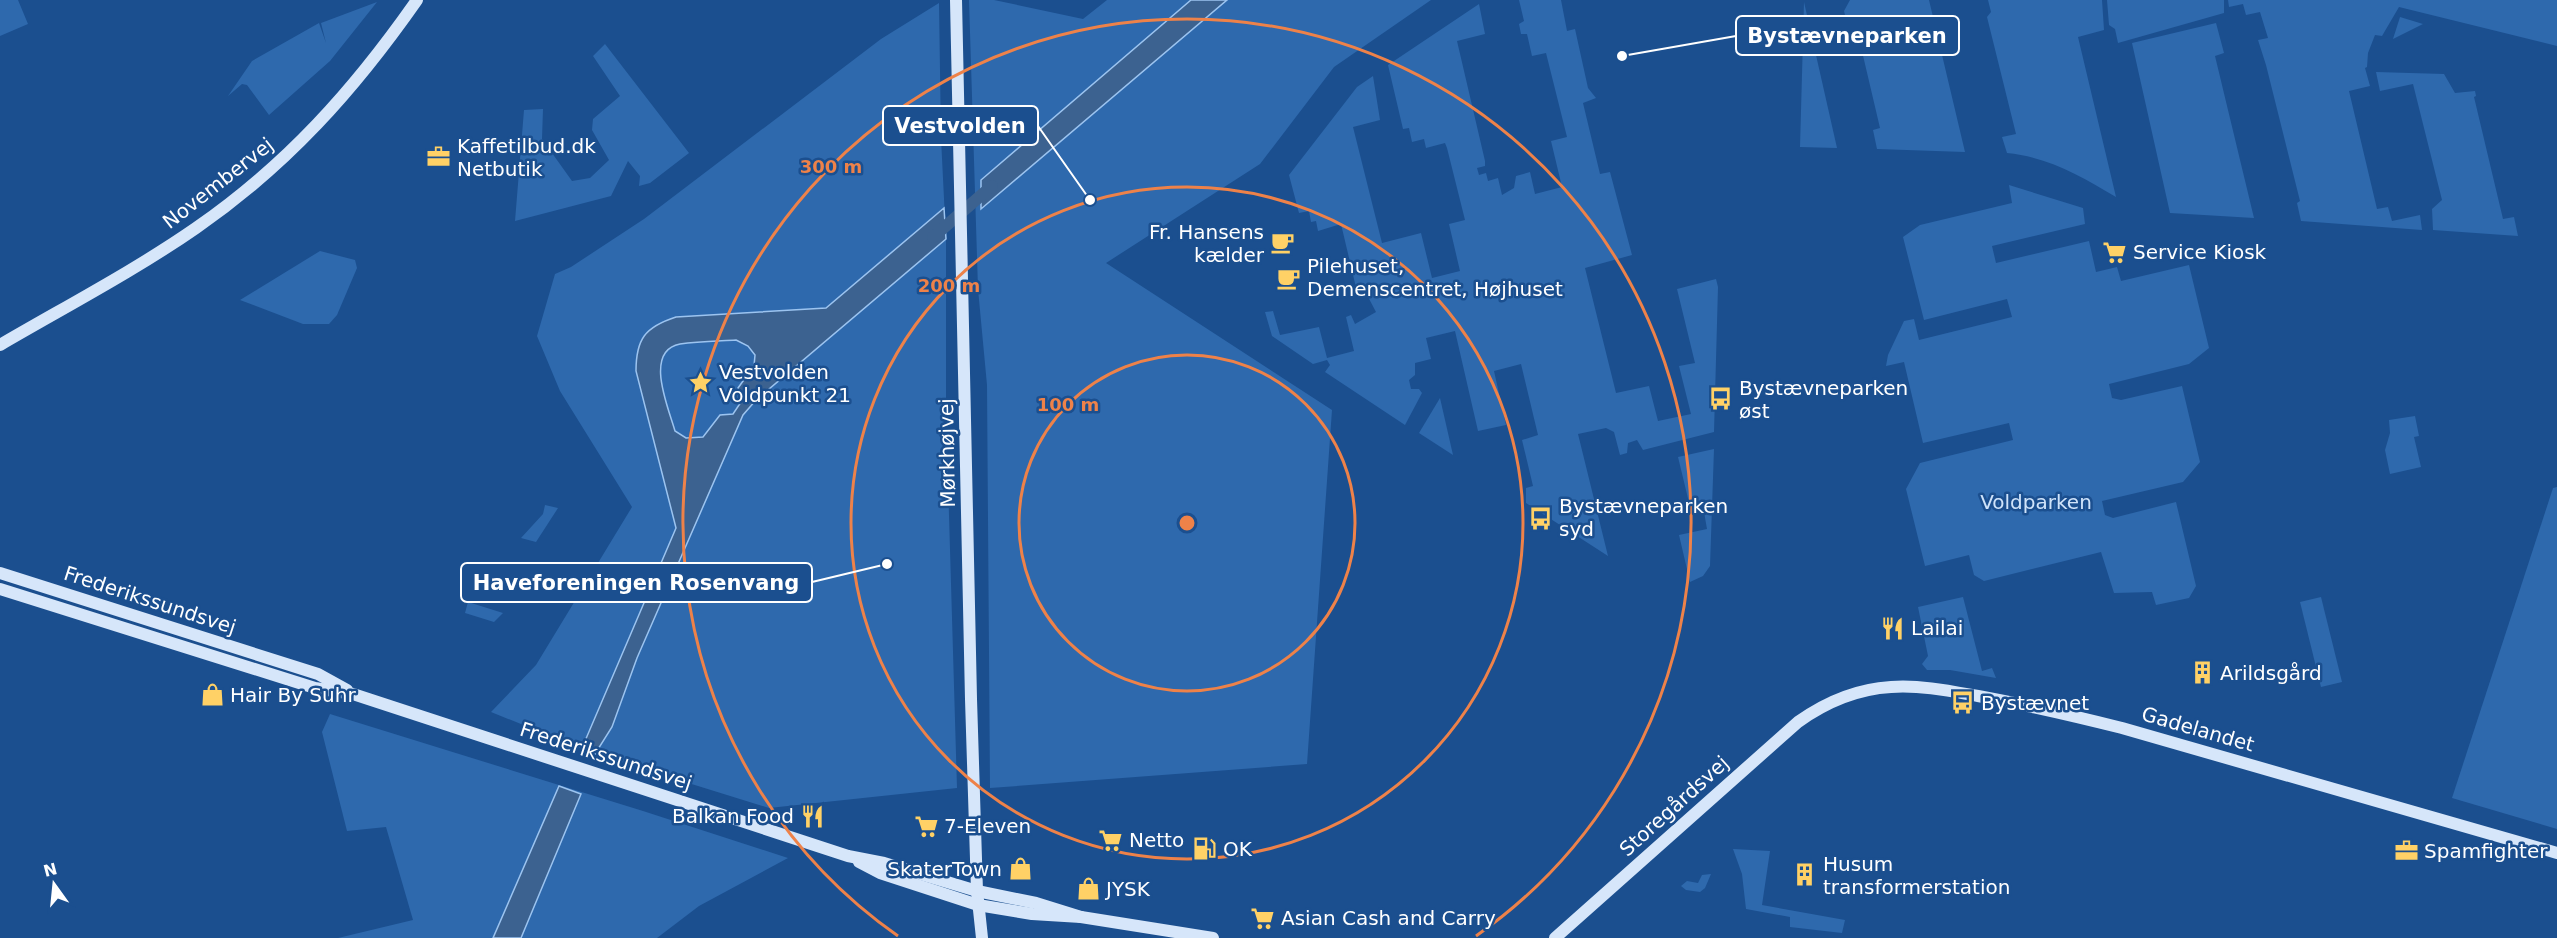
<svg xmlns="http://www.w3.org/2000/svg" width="2557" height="938" font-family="'DejaVu Sans',sans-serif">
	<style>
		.green { fill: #2e69ad }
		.water { fill: #3c6290; stroke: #9cc4f0; stroke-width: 1.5; fill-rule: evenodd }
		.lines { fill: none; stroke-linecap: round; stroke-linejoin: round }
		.canal { stroke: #3c6290; stroke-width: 12 }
		.secondary { stroke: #d6e6fa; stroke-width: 12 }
		.ring { fill: none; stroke: #ee8249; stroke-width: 3 }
		.labels { text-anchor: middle; stroke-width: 5; stroke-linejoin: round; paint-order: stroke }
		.poi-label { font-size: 20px; fill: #fff; stroke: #1b4f8f; text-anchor: start }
		.street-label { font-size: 20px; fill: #fff; stroke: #1b4f8f }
		.park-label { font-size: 20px; fill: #cfe3fa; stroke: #1b4f8f }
		.centre { fill: #ee8249; stroke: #1b4f8f; stroke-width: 3 }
		.ring-label { font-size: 18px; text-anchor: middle; font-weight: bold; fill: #ee8249; stroke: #1b4f8f; stroke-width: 5; stroke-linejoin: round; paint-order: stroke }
		.leader { fill: none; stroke: #fff; stroke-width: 2 }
		.callout-dot { fill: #fff; stroke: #1b4f8f; stroke-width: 2 }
		.callout { fill: #1b4f8f; stroke: #fff; stroke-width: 2 }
		.callout-label { font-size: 21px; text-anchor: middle; font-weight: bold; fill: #fff }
	</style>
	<rect width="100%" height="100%" fill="#1b4f8f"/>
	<g class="green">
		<polygon points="0,0 18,0 28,24 0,36"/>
		<polygon points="969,0 994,0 1083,19 1107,0 1431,0 1334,67 1260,164 1106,263 1332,410 1307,764 990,788 987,385 978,289"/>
		<polygon points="1519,0 1561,0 1567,31 1575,29 1588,88 1596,98 1583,103 1600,174 1610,172 1632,255 1585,268 1616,393 1649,386 1658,421 1691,414 1679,366 1695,363 1677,289 1716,279 1718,287 1714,432 1643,450 1637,440 1628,443 1627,453 1620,455 1614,432 1606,428 1578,434 1608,556 1526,503 1526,488 1533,486 1522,440 1538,435 1521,364 1494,371 1506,425 1478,431 1455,331 1426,338 1431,359 1415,363 1415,375 1409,380 1411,389 1419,389 1422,393 1405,425 1325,372 1330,365 1327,360 1313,364 1272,336 1265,312 1273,311 1280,335 1319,327 1327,358 1354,351 1346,317 1351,315 1355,324 1376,312 1366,293 1358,296 1341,224 1318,231 1316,221 1311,222 1309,211 1299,213 1289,175 1357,87 1373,76 1380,120 1353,127 1382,243 1421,233 1432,278 1460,271 1449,224 1465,220 1447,148 1445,143 1426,148 1424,139 1412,142 1409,128 1403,129 1388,65 1479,4 1485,34 1457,41 1485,161 1485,166 1477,168 1479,175 1486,173 1488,181 1498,178 1502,195 1514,188 1516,176 1530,172 1535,194 1562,187 1551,141 1567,137 1546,53 1532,56 1527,34 1521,34 1519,24 1524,21"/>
		<polygon points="1850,0 1929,0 1965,152 1877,149 1873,130 1880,128 1857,30 1849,31 1844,11"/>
		<path d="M1988,0H2102L2104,30L2078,37L2116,197C2081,176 2048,157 2007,153L2002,137L2016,134L1987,17L1991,12Z"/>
		<polygon points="2107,0 2224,0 2224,13 2118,43 2115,29 2109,25"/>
		<polygon points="2228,0 2557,0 2557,46 2399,7 2382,36 2375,35 2368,53 2367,67 2365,68 2370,86 2349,91 2377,209 2388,207 2392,221 2420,215 2422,230 2301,221 2297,203 2300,201 2266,65 2258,40 2268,38 2260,12 2246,15 2243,4 2229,7"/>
		<polygon points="377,2 330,61 269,115 247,85 242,84 228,96 252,61 319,23 326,43 321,23"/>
		<polygon points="1804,2 1837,148 1800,147"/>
		<polygon points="939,3 941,138 946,239 946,413 957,788 769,808 595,754 491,712 536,665 632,507 560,391 537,336 555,274 571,267 644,219 881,39"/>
		<polygon points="2400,17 2423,24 2393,39"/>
		<polygon points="2216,23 2224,53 2215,56 2254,218 2170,213 2132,43"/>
		<polygon points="605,44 689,153 650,183 639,186 640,176 628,161 611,196 515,221 524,110 543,109 542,139 572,181 590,178 609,160 592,130 593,119 620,96 593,56"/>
		<polygon points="2376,72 2444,74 2455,93 2475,91 2476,96 2474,97 2503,219 2514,217 2518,236 2433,230 2432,209 2442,200 2413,84 2380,91"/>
		<polygon points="2009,185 2083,208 2085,224 1992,246 1996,263 2089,241 2096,272 2117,267 2121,281 2189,265 2209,348 2189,364 2109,384 2112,398 2121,400 2182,386 2200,462 2183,482 2102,501 2105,515 2113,518 2176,502 2196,586 2189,598 2156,605 2152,592 2114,593 2101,552 1984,581 1974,575 1969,555 1925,566 1906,489 1920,463 2013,440 2009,423 1923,443 1904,362 1886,366 1888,355 1904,321 1914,319 1919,340 2012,317 2007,299 1924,320 1903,237 1920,225 2012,203"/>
		<polygon points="320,251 355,260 357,268 337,315 329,324 303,324 240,300"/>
		<polygon points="1440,398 1453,455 1419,433"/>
		<polygon points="2415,416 2419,436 2414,437 2421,467 2390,474 2385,450 2390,433 2389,420"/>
		<polygon points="1714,449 1710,566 1703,576 1690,582 1679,535 1707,529 1704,512 1692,515 1678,457"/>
		<polygon points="2557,487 2557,829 2452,798 2553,488"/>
		<polygon points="545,505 558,508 536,542 521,538 543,514"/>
		<polygon points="1963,597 1982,671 1992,668 1996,678 1950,670 1927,670 1922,664 1928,656 1927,651 1918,607"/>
		<polygon points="2321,597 2342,682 2321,687 2300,602"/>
		<polygon points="468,602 503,613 494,622 465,613"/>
		<polygon points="330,714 643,811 788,858 699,906 657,938 338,938 413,920 386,827 347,831 322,732"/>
		<polygon points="1733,849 1770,851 1762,905 1845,920 1842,933 1790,927 1790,917 1746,909 1742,874"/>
		<polygon points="1711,874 1705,888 1700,892 1686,890 1681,886 1687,881 1698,883 1702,875"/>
	</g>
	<g class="water">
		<polygon points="1191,0 1227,0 981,209 981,180"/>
		<path d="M944,208L946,239L756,400L743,415L637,658L612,727L595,754L582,748L676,528L636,371C636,339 645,327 676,317L826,308ZM736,340L748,346L755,355L754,366L738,388L741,402L733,414L720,415L703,437L686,438L675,431C669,409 643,351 680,344C698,341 718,341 736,340Z"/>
		<polygon points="559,786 581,794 521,938 493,938"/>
	</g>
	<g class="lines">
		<polyline class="canal" points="933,237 992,186"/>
		<g class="secondary">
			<polyline points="956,0 971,699 977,891 982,938"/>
			<path d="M0,345C65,307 134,271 196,228C287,165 354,90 417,0"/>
			<polyline points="0,573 318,674 347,690"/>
			<polyline points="0,589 315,688 353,694 848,856 884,863 977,891 1036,903 1081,917"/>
			<polyline points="859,862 880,873 978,905 1032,914 1081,917 1213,938"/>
			<path d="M1555,938L1798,722C1826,702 1857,689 1891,687C1921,685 1950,691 1978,696C2027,705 2074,716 2122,728L2557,853"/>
		</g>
	</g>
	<g class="ring">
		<circle cx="1187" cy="523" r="168"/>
		<circle cx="1187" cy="523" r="336"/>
		<path d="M898 936A504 504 0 1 1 1476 936"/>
	</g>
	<defs>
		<symbol id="office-bare" viewBox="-9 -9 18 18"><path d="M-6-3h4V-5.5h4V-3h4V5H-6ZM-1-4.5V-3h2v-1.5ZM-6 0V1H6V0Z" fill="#ffd166" stroke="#1b4f8f" stroke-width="2.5" paint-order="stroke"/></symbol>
		<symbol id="cafe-bare" viewBox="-9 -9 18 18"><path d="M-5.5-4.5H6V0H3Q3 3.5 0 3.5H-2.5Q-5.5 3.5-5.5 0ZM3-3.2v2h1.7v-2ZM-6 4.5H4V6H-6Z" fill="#ffd166" stroke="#1b4f8f" stroke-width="2.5" paint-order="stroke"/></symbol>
		<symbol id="supermarket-bare" viewBox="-9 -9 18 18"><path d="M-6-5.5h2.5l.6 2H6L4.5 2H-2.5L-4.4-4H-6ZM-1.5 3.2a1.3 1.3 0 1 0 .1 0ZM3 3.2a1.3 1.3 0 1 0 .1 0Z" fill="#ffd166" stroke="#1b4f8f" stroke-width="2.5" paint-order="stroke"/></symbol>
		<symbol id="sight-bare" viewBox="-9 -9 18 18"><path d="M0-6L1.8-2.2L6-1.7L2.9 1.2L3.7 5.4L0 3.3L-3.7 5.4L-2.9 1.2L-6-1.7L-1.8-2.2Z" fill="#ffd166" stroke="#1b4f8f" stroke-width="2.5" paint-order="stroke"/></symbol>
		<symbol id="bus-bare" viewBox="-9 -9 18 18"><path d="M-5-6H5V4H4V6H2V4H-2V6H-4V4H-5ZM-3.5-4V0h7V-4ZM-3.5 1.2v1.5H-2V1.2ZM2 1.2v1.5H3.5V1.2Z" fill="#ffd166" stroke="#1b4f8f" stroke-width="2.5" paint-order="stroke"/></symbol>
		<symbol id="restaurant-bare" viewBox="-9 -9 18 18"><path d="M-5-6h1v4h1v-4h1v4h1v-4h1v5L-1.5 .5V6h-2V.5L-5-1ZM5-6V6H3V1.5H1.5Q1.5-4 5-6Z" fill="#ffd166" stroke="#1b4f8f" stroke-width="2.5" paint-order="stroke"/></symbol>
		<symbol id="building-bare" viewBox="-9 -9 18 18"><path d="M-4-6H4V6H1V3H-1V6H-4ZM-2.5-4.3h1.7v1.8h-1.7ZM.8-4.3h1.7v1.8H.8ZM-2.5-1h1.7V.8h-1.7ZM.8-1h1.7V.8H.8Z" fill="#ffd166" stroke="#1b4f8f" stroke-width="2.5" paint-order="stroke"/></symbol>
		<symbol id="shop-bare" viewBox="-9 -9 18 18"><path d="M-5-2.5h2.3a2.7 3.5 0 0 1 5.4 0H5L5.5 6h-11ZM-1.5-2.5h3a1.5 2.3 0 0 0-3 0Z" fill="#ffd166" stroke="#1b4f8f" stroke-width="2.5" paint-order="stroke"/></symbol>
		<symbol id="fuel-bare" viewBox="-9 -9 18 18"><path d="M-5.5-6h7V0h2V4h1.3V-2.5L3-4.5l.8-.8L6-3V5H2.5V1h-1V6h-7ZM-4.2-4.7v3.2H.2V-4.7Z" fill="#ffd166" stroke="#1b4f8f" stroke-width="2.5" paint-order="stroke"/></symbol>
	</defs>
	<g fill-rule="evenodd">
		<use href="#office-bare" x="422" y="140" width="33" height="33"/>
		<use href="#cafe-bare" x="1266" y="226" width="33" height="33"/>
		<use href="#supermarket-bare" x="2098" y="236" width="33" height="33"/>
		<use href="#cafe-bare" x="1272" y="262" width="33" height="33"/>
		<use href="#sight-bare" x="684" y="366" width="33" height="33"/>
		<use href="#bus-bare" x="1704" y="382" width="33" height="33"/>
		<use href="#bus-bare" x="1524" y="502" width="33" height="33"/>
		<use href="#restaurant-bare" x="1876" y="612" width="33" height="33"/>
		<use href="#building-bare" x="2186" y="656" width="33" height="33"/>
		<use href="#shop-bare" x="196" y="678" width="33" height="33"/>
		<use href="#bus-bare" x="1946" y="686" width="33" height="33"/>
		<use href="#restaurant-bare" x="796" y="800" width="33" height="33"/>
		<use href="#supermarket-bare" x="910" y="810" width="33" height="33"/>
		<use href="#supermarket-bare" x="1094" y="824" width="33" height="33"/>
		<use href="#fuel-bare" x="1188" y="832" width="33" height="33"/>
		<use href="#office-bare" x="2390" y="834" width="33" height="33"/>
		<use href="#shop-bare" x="1004" y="852" width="33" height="33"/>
		<use href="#building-bare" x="1788" y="858" width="33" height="33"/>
		<use href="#shop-bare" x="1072" y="872" width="33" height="33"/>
		<use href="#supermarket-bare" x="1246" y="902" width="33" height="33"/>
	</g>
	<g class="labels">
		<g class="poi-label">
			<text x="457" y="153">Kaffetilbud.dk<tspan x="457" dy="23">Netbutik</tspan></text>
			<text x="1264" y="239" text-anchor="end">Fr. Hansens<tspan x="1264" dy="23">kælder</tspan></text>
			<text x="2133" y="259">Service Kiosk</text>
			<text x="1307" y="273">Pilehuset,<tspan x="1307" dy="23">Demenscentret, Højhuset</tspan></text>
			<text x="719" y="379">Vestvolden<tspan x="719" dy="23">Voldpunkt 21</tspan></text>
			<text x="1739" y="395">Bystævneparken<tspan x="1739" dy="23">øst</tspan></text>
			<text x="1559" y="513">Bystævneparken<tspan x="1559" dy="23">syd</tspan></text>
			<text x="1911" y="635">Lailai</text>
			<text x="2220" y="680">Arildsgård</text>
			<text x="230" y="702">Hair By Suhr</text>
			<text x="1981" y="710">Bystævnet</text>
			<text x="794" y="823" text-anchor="end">Balkan Food</text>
			<text x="944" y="833">7-Eleven</text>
			<text x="1129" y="847">Netto</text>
			<text x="1223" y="856">OK</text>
			<text x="2424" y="858">Spamfighter</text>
			<text x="1823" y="871">Husum<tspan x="1823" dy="23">transformerstation</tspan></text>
			<text x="1002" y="876" text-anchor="end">SkaterTown</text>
			<text x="1106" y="896">JYSK</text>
			<text x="1281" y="925">Asian Cash and Carry</text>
		</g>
		<g class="street-label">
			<text transform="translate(218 183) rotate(-38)" y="7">Novembervej</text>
			<text transform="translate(947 453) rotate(-91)" y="7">Mørkhøjvej</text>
			<text transform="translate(150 600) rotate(18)" y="7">Frederikssundsvej</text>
			<text transform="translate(2198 729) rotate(16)" y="7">Gadelandet</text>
			<text transform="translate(606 756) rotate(18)" y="7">Frederikssundsvej</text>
			<text transform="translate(1674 806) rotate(-42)" y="7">Storegårdsvej</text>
		</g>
		<g class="park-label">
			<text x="2036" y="509">Voldparken</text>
		</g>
	</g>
	<circle cx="1187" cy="523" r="9" class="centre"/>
	<g class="ring-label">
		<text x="831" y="173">300 m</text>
		<text x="949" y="292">200 m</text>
		<text x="1068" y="411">100 m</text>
	</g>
	<path class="leader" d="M1622 56L1736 36M1090 200L1038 126M887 564L812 582"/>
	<g class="callout-dot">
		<circle cx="1622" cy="56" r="6"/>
		<circle cx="1090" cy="200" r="6"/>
		<circle cx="887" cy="564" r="6"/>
	</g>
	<g class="callout">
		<rect x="1736" y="16" width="223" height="39" rx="6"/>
		<rect x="883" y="106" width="155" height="39" rx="6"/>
		<rect x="461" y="563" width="351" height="39" rx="6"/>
	</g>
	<g class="callout-label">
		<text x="1847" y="43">Bystævneparken</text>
		<text x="960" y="133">Vestvolden</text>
		<text x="636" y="590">Haveforeningen Rosenvang</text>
	</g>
	<g transform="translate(54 884) rotate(345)" stroke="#1b4f8f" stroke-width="4.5" paint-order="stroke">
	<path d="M0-4.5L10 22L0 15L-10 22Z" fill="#ffffff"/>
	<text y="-9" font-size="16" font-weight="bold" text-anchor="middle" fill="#ffffff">N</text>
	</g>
</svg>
